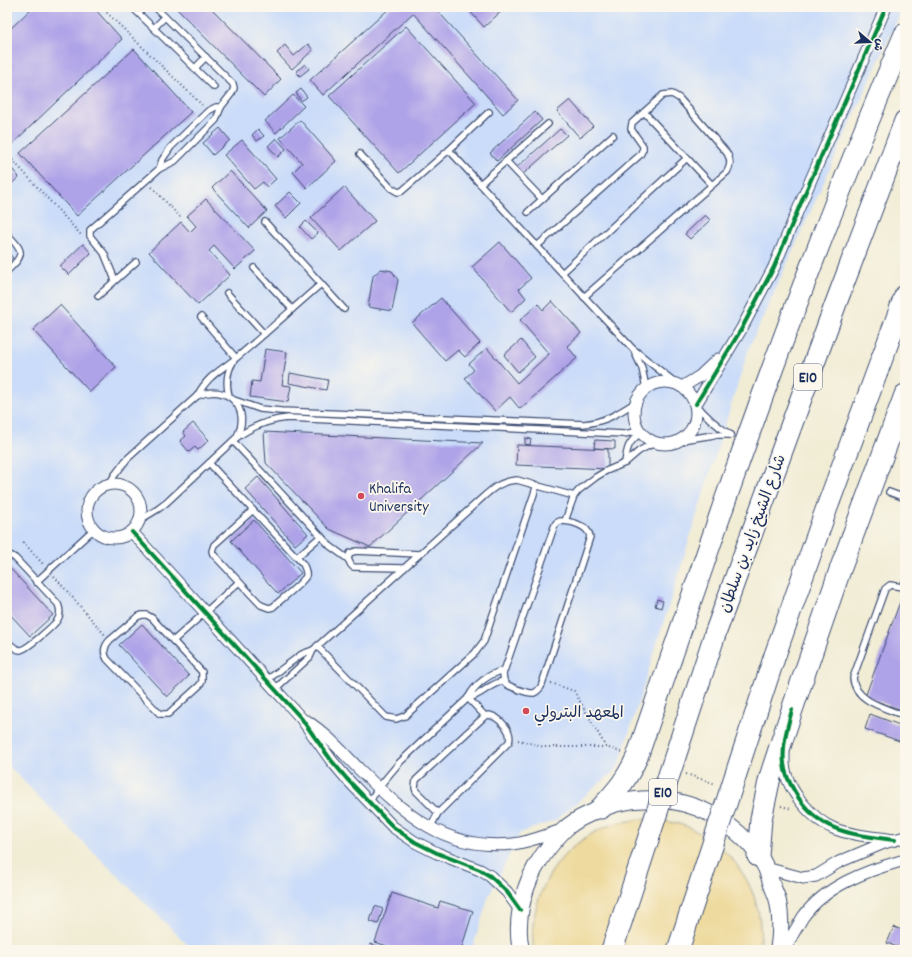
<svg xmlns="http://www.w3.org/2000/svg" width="912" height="957" font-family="Dekko,'Playpen Sans Arabic',sans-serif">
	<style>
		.built { fill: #cadcf9 }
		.sand { fill: #eeda9e; stroke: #84847e }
		.building { fill: #aea2e8 }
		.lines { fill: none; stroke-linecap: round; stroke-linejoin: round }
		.service-casing { stroke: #3b4b70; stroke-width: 8 }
		.minor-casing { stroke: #3b4b70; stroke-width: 13 }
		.secondary-casing { stroke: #3b4b70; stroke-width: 18 }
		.motorway-casing { stroke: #3b4b70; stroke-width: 23 }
		.path { stroke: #3b4b70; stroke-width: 2; stroke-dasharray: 1 3; stroke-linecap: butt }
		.service { stroke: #fff; stroke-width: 5.5 }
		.minor { stroke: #fff; stroke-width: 11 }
		.secondary { stroke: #fff; stroke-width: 16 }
		.motorway { stroke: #fff; stroke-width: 21 }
		.motorway-bridge-casing { stroke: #3b4b70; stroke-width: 23; stroke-linecap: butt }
		.motorway-bridge { stroke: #fff; stroke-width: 21 }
		.cycleway-casing { stroke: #fbf7ec; stroke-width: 6 }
		.cycleway { stroke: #00873e; stroke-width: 4 }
		.poi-dot { fill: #d1495b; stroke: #fbf7ec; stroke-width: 1.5 }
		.labels { text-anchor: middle; stroke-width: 3.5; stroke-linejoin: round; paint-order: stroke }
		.shield { fill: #fbf7ec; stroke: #5e6b89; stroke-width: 1 }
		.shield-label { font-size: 15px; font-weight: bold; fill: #1b2f5e }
		.poi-label { font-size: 16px; fill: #1b2f5e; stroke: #fbf7ec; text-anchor: start }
		.street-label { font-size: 16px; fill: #1b2f5e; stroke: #fbf7ec }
	</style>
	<rect width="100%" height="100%" fill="#fbf7ec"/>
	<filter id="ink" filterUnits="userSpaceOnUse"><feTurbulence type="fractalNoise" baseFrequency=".025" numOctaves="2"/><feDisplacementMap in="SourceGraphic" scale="8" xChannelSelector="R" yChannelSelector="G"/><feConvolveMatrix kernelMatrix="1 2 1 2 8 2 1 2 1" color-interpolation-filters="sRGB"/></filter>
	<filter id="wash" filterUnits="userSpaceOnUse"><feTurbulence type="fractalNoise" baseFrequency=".012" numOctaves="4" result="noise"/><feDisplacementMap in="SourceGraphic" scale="16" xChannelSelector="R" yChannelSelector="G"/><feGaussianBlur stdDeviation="0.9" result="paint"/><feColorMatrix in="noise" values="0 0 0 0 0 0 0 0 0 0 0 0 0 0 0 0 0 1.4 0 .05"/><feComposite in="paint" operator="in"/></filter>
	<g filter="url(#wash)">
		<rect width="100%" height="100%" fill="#f1ecd4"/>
		<polygon class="built" points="7,7 903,7 749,348 618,768 556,820 520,833 488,898 472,950 193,950 71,830 7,764"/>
		<path class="sand" d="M641,819C659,821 678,821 694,830C739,852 767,900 759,950H533C533,942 532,933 533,926C538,878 568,839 614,824C622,822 632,821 641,819Z"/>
		<g id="blocks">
			<g class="building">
				<polygon points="33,7 93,7 122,39 9,147 7,145 7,32"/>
				<polygon points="175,7 210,7 281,79 264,97"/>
				<polygon points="391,7 434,7 518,100 503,114 413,13 323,95 310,80"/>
				<polygon points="466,7 506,7 484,27"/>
				<polygon points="406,26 476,103 399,173 329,96"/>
				<polygon points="308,44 313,50 292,69 277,53 285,45 294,56"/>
				<polygon points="134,49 191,112 77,216 20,153"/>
				<polygon points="305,64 309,69 300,76 296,72"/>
				<polygon points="301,89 307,97 301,101 296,93"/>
				<polygon points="293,95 304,106 276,133 265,121"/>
				<polygon points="570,100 593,126 580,138 557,111"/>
				<polygon points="535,112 542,120 497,161 490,153"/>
				<polygon points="300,120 336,161 307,188 293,172 302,163 280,138"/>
				<polygon points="220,128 230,140 213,155 203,143"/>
				<polygon points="258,129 264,136 257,141 252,135"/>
				<polygon points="560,129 567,135 521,176 515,169"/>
				<polygon points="276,138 286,149 278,157 268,146"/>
				<polygon points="242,140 276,179 267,187 263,182 254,189 224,155"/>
				<polygon points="7,163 19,177 7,188"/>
				<polygon points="230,171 267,211 249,228 212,188"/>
				<polygon points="344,187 375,221 341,251 311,218"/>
				<polygon points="290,192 301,203 286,218 275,206"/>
				<polygon points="206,199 255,251 235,269 214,246 209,251 230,275 198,305 149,252 181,222 190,232 196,226 187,216"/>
				<polygon points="705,215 710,220 690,239 685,234"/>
				<polygon points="306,221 318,233 311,239 300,227"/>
				<polygon points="500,242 531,278 519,289 526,298 511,312 472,267"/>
				<polygon points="83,244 91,253 69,275 60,266"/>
				<polygon points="7,251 13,258 7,263"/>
				<polygon points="381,269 392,271 398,280 392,311 368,307 373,276"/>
				<polygon points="441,298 480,343 465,357 458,350 445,361 412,323"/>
				<polygon points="552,301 581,333 567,346 577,358 520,409 510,397 495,411 465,378 474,370 469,364 487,348 517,383 549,354 520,320 538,304 543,310"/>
				<polygon points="60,305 116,367 90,392 33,330"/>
				<polygon points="521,340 535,357 518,372 504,355"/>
				<polygon points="265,349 287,352 282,385 291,386 288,402 250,397 252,381 260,382"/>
				<polygon points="290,373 328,380 326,390 289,383"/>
				<polygon points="193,423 209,440 198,450 195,447 189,452 180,441 186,436 183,432"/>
				<polygon points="264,432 483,443 370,547 329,529 266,463"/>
				<polygon points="525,438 531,439 530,445 525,444"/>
				<polygon points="595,440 615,441 615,449 594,448"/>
				<polygon points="517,445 608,449 608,469 516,465"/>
				<polygon points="258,477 308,534 295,545 245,489"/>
				<polygon points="254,520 301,573 278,594 231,541"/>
				<polygon points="7,565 53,615 30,636 7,611"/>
				<polygon points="657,599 663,601 661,608 655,606"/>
				<polygon points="900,602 905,604 905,711 865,697"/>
				<polygon points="142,624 189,676 167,697 119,645"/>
				<polygon points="870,714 905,727 905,743 865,729"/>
				<polygon points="901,859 905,859 905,880 903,881"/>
				<polygon points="392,893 438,908 440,901 473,911 461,950 399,950 375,942"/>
				<polygon points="375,906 383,909 378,924 370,921"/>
				<polygon points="894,927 905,931 905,950 887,943"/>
				<polygon points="370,944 380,947 379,950 368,950"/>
			</g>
		</g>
	</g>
	<g filter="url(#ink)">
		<use href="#blocks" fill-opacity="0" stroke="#3b4b70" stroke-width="1"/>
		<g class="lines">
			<defs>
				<g id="service">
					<polyline points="132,7 214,87"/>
					<polyline points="154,28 165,17"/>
					<polyline points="195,68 206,57"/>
					<polyline points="644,112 712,185"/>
					<polyline points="449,150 537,246 633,349 677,384"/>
					<polyline points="360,154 391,188 398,192 402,191 449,150 489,112"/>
					<polyline points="506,161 542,199"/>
					<polyline points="159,169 162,160 171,147 208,111 216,107 221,107"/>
					<polyline points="480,184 548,124"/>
					<polyline points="528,212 613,135"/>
					<polyline points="265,222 344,309"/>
					<path d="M7,234C23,251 26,254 7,271"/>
					<path d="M537,246L640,155L643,149V146L631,129L632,123L663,95L672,94L679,98L727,153C731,160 731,165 727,172L584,297"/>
					<polyline points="254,268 292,309"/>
					<polyline points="562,273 687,158"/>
					<polyline points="115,280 104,253 90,236 90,230 159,169 175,161 216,120 221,107 232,93 234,88 233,84 155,7"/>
					<polyline points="227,293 264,334"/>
					<polyline points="98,296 136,262"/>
					<polyline points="201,317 236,358"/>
					<polyline points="635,353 642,368 646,388"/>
					<path d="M197,396C208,376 218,372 235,359C264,335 292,309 321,284"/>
					<path d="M229,396C226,384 226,373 233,362"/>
					<path d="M234,400L260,409L281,411L584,424C605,422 619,413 636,402"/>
					<path d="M696,404C706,417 717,426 731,435"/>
					<path d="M236,438C252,426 268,420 288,418L624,434L640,431"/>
					<polyline points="681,440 714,435 731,435"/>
					<polyline points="233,441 330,546 348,559"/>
					<path d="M209,463L303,564C305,568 307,572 306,576C302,584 280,600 273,607L269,608L261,605L213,554L212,551L214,545L253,510"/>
					<path d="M625,463C627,448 628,442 641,433"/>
					<path d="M109,485L114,476L127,459L197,396C227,382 253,409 236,438L166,503L158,509L140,520"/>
					<polyline points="889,492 905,498"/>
					<path d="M560,521C570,521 589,525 590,537L541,687C539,689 537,692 534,693C528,694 511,687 506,684L504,681L503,674L554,527L556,523Z"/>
					<polyline points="565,521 574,496"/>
					<path d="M7,555H10L15,558L58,604C60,609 61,614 58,619C55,625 26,650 20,650C14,649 11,645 7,641"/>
					<polyline points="297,557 321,536"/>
					<polyline points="404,568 353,567 351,565 348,559 350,553 356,551 419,554"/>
					<polyline points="36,582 94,529"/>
					<path d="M905,582L902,587L890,585L885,589L853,678C855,702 886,708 905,716"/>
					<path d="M142,615H147L152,618L202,672V681L200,685L168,714H160L157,711L107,659C103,652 104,646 110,640L137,617Z"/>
					<polyline points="173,641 239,582"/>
					<polyline points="317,646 386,717 396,719 405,716 475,653 484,641 537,485"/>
					<polyline points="267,680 302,654 313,650"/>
					<path d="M275,689L310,657L313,650L482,498C493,488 501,481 517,480L574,496L579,490L596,477L606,471L625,463L639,451L648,446L657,443"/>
					<path d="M468,698C482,696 489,683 504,681"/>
					<polyline points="468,698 485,716"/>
					<path d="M489,715C499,717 513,731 509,742L438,813L416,791L415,788L416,780L485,716Z"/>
					<path d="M369,803L378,788L399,763L468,698C475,684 489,674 504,670"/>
					<polyline points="430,828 438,813"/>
				</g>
				<g id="minor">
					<circle cx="665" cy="413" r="31"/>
					<polyline points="682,387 700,376 718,359"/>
					<polyline points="696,404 742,328 774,267 803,198 886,7"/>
					<circle cx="114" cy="511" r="27"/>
					<polyline points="132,532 301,718 331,760 347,779 393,827 415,842 437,853 480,870 490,876 507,892 520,910"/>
					<path d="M307,721C328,735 343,753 360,770C405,814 445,851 513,844C530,842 546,835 562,830"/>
					<path d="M784,752C784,756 784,760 784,764C786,789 812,820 835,829C854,836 875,837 895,840"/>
					<polyline points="766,868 803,878 816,876 839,862 884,843 905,837"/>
					<path d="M785,950C790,939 796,928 803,917C825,886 866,871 901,861"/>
				</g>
				<path id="secondary" d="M521,950C515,923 522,892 535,868C543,854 552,842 564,830C571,823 580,818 589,814C634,791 688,795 728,825C743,836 758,851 766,868C768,873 770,879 772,885C774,891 777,896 778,902C781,916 781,936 778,950"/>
				<g id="motorway">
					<polyline points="715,634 836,303 905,121"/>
					<polyline points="775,655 825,513 905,296"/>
					<path d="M601,808C618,790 627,779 637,757C667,672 695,586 725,501C780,344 839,187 905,34"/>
					<polyline points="758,856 761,819 770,777 792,710 840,570 905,395"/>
				</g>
			</defs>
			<use href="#service" class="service-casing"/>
			<use href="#minor" class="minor-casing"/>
			<use href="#secondary" class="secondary-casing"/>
			<use href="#motorway" class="motorway-casing"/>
			<g class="path">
				<polyline points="101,7 202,105"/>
				<polyline points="7,154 82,236"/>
				<polyline points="152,187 181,218"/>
				<polyline points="23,542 43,564"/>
				<polyline points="54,576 105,635"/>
				<polyline points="551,683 574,691 606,747"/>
				<polyline points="518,740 544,747 606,747 621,752"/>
				<polyline points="686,774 716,784"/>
				<polyline points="781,806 792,809"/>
			</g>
			<use href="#service" class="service"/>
			<use href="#minor" class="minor"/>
			<use href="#secondary" class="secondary"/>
			<use href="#motorway" class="motorway"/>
			<defs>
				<g id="motorway-bridge">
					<polyline points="612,950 715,634"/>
					<polyline points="678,950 775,655"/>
				</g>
			</defs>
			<use href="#motorway-bridge" class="motorway-bridge-casing"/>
			<use href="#motorway-bridge" class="motorway-bridge"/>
			<defs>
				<g id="cycleway">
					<polyline points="696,404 742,328 774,267 803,198 886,7"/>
					<polyline points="132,532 301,718 331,760 347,779 393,827 415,842 437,853 480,870 490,876 507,892 520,910"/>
					<path d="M792,710C787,728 782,745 784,764C785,774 790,784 795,792C818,833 854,835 895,840"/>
				</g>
			</defs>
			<use href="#cycleway" class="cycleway-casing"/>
			<use href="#cycleway" class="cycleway"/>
		</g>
	</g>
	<g class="poi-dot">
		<circle cx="361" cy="496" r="4"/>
		<circle cx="526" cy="711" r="4"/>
	</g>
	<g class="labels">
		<g class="shield">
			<rect x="794" y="364" width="28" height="26" rx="3"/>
			<rect x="649" y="779" width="28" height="26" rx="3"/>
		</g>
		<g class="shield-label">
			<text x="808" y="382">E10</text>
			<text x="663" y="797">E10</text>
		</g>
		<g class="poi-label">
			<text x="369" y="493">Khalifa<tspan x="369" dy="18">University</tspan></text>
			<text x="534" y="717">المعهد البترولي</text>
		</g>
		<g class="street-label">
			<text transform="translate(751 533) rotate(-70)" y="6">شارع الشيخ زايد بن سلطان</text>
		</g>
	</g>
	<rect width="912" height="957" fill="none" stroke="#fbf7ec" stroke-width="24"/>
	<g transform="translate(870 42) rotate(109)" stroke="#fbf7ec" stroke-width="3" paint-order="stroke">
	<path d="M0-3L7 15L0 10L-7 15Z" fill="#1b2f5e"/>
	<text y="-6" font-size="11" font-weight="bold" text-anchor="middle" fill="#1b2f5e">ش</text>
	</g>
</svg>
